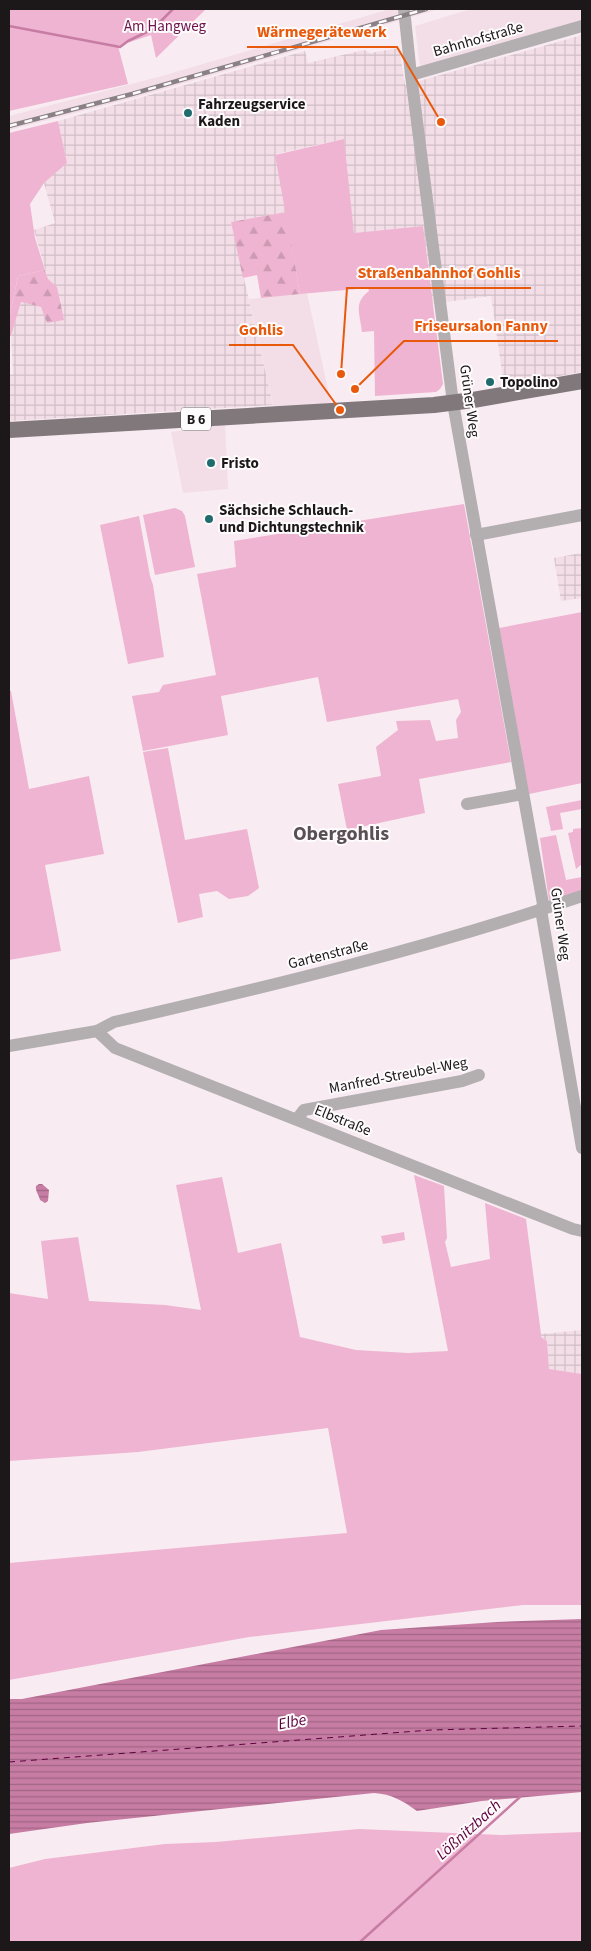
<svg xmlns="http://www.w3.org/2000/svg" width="591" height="1951" font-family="'Source Sans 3',sans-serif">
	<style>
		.built { fill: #f3dee7 }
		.industrial { fill: url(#industrial-grid) }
		.green { fill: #efb4d1 }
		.forest { fill: url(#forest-firs) }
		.water { fill: url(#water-rules) }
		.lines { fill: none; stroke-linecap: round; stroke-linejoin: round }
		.stream { stroke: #c77ca3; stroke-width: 2.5 }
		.ferry { stroke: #5e003e; stroke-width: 1; stroke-dasharray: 6 5; stroke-linecap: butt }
		.minor { stroke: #b3aeb0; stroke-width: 12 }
		.major { stroke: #81787c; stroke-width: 16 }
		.rail-casing { stroke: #8a8185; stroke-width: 4.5 }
		.rail { stroke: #fefbfc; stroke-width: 2.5; stroke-dasharray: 8; stroke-linecap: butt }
		.poi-dot { fill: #1f6b6e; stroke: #fefbfc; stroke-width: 2 }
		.labels { text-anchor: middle; stroke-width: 4; stroke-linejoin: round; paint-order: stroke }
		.shield { fill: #fefbfc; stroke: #605c5e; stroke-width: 1 }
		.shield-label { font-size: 14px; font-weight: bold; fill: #1c181a }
		.park-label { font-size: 15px; fill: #6e144c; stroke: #fefbfc }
		.street-label { font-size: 15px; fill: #1c181a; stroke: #fefbfc }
		.poi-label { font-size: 15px; font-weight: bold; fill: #1c181a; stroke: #fefbfc; text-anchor: start }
		.water-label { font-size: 16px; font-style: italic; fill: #5e003e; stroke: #fefbfc }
		.district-label { font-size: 20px; font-weight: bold; fill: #5a4f54; stroke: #fefbfc }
		.leader { fill: none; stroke: #e8590c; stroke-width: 2 }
		.callout-dot { fill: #e8590c; stroke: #fefbfc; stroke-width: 2 }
		.callout-label { font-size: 16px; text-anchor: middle; font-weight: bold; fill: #e8590c; stroke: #fefbfc; stroke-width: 4; stroke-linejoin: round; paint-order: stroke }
	</style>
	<defs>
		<pattern id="industrial-grid" width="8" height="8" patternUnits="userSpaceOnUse" patternTransform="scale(1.25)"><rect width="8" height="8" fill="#f3dee7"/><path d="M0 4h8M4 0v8" fill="none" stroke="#d0bec6"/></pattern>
		<pattern id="forest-firs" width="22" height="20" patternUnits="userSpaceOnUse" patternTransform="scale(1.25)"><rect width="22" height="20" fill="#efb4d1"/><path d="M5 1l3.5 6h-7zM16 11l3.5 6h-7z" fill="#cc9ab3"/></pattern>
		<pattern id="water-rules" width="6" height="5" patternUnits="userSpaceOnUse" patternTransform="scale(1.25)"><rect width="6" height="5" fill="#c77ca3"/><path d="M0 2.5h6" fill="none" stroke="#a16584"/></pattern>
	</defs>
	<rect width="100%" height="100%" fill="#f8ebf1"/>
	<g class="built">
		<polygon points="390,9 439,9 133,98 9,130 9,116 162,76"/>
		<polygon points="471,9 582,9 582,21 420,68 415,26"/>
		<polygon points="307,293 331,403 274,408 249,299"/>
		<polygon points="225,424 228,489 183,493 171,432"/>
	</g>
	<g class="industrial">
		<polygon points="582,35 582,372 504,386 491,296 432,304 423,226 354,233 343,139 276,154 286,212 231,222 273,405 9,421 9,375 13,374 11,336 21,302 42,307 48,279 34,230 55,223 44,183 67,163 58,121 305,51 308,63 364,50 370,53 399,48 405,85"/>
		<polygon points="581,553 582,598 561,601 554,558"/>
		<polygon points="582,1330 582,1374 549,1369 547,1341 541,1337 541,1334"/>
	</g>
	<g class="green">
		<polygon points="9,9 206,9 156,58 151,35 118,46 128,84 9,111"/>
		<polygon points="58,121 67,163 44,183 30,204 35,238 45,270 18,276 9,319 9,133"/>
		<path d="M344,139L354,233L423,226L443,384L440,389L436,392L375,396L374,331L362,332C360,314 353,303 369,291L368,288L300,294L275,155Z"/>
		<polygon points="464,504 511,762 419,779 425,813 347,830 338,784 381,776 376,747 398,730 396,721 430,720 436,741 458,738 456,720 461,712 458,699 327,722 318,677 221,696 228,735 143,751 132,696 159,692 163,685 216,675 197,574 236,567 234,541"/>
		<polygon points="175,508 182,511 185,516 195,567 155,575 143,515"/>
		<polygon points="139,516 150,576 153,585 164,657 128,664 100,525"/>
		<polygon points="582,612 582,783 529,794 499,628"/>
		<polygon points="9,691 11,691 29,789 89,776 104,854 45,865 61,951 9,960"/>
		<polygon points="168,748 185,840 247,829 259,888 248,896 229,899 217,891 199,894 203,917 178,923 143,752"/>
		<polygon points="582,800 582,809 560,813 563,829 551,831 546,807"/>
		<polygon points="582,828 582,864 576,869 568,833 573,832 573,829"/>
		<polygon points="556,835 566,880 582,877 582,891 549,901 540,838"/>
		<polygon points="414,1175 444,1186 447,1238 445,1242 451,1267 490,1259 485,1203 526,1219 541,1334 541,1337 547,1341 549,1369 582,1374 582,1605 523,1605 249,1637 9,1680 9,1563 347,1533 328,1428 138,1452 9,1461 9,1293 48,1299 41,1241 78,1237 89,1301 165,1305 201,1310 176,1185 222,1177 238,1253 281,1243 300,1337 356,1350 408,1353 448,1351"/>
		<polygon points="404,1232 405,1240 383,1244 381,1236"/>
		<polygon points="359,1829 501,1835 582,1832 582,1942 9,1942 9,1868 45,1859 165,1844 216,1842"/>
	</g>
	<g class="forest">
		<polygon points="286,212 300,294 261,298 257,275 243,278 231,222"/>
		<polygon points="45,270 48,279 57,287 64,320 47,323 41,307 21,302 11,336 9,336 9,319 18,276"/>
	</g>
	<g class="water">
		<path d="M39,1184H42L49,1190L48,1201L45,1203L40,1200C39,1195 35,1191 36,1186Z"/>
		<path d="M582,1619V1792L482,1801L417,1811C403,1801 392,1794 374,1793L87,1823L9,1834V1699H22L381,1630L497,1622Z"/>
	</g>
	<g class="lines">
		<g class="stream">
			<polyline points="9,26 120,47 128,41 153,29 173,9"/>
			<polyline points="360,1942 520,1797"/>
		</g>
		<polyline class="ferry" points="9,1762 431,1730 582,1726"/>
		<g class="minor">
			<polyline points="404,9 411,75 453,403 543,904 541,910 582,1148"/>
			<polyline points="411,75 582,26"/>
			<polyline points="476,535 582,515"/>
			<polyline points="467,804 523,794"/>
			<polyline points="97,1031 115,1048 573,1229 582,1231"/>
			<path d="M9,1046L97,1031L114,1022C272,986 429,948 582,896"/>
			<polyline points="297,1119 304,1110 462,1081 479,1075"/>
		</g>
		<polyline class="major" points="9,430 434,405 473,400 582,381"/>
		<defs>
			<polyline id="rail" points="9,126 132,94 426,9"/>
		</defs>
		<use href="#rail" class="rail-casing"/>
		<use href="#rail" class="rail"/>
	</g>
	<g class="poi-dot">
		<circle cx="188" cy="113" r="5"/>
		<circle cx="490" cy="382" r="5"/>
		<circle cx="211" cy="463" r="5"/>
		<circle cx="209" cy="519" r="5"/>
	</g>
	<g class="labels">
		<rect class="shield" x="181" y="407.5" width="30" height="23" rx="4"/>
		<g class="shield-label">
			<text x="196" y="424">B 6</text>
		</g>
		<g class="park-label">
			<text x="165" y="31">Am Hangweg</text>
		</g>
		<g class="street-label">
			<text transform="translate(478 39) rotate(-16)" y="5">Bahnhofstraße</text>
			<text transform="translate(470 401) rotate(82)" y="5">Grüner Weg</text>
			<text transform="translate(561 924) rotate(82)" y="5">Grüner Weg</text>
			<text transform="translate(328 954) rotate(-14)" y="5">Gartenstraße</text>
			<text transform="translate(398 1075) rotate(-11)" y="5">Manfred-Streubel-Weg</text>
			<text transform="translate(343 1120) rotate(22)" y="5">Elbstraße</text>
		</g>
		<g class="poi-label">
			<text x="198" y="109">Fahrzeugservice<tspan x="198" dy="17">Kaden</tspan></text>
			<text x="500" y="387">Topolino</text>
			<text x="221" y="468">Fristo</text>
			<text x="219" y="515">Sächsiche Schlauch-<tspan x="219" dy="17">und Dichtungstechnik</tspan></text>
		</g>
		<g class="water-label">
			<text transform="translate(292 1721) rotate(-11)" y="6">Elbe</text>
			<text transform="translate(468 1829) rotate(-42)" y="6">Lößnitzbach</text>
		</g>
		<g class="district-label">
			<text x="341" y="840">Obergohlis</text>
		</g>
	</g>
	<path class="leader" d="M441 122L397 47H247M341 374L347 288H531M355 389L404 341H558M340 410L293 345H229"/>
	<g class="callout-dot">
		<circle cx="441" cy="122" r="5"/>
		<circle cx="341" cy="374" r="5"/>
		<circle cx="355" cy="389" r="5"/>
		<circle cx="340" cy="410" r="5"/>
	</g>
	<g class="callout-label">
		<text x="322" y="37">Wärmegerätewerk</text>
		<text x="439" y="278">Straßenbahnhof Gohlis</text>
		<text x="481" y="331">Friseursalon Fanny</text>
		<text x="261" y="335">Gohlis</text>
	</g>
	<rect width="591" height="1951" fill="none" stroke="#1c181a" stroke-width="20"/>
</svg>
